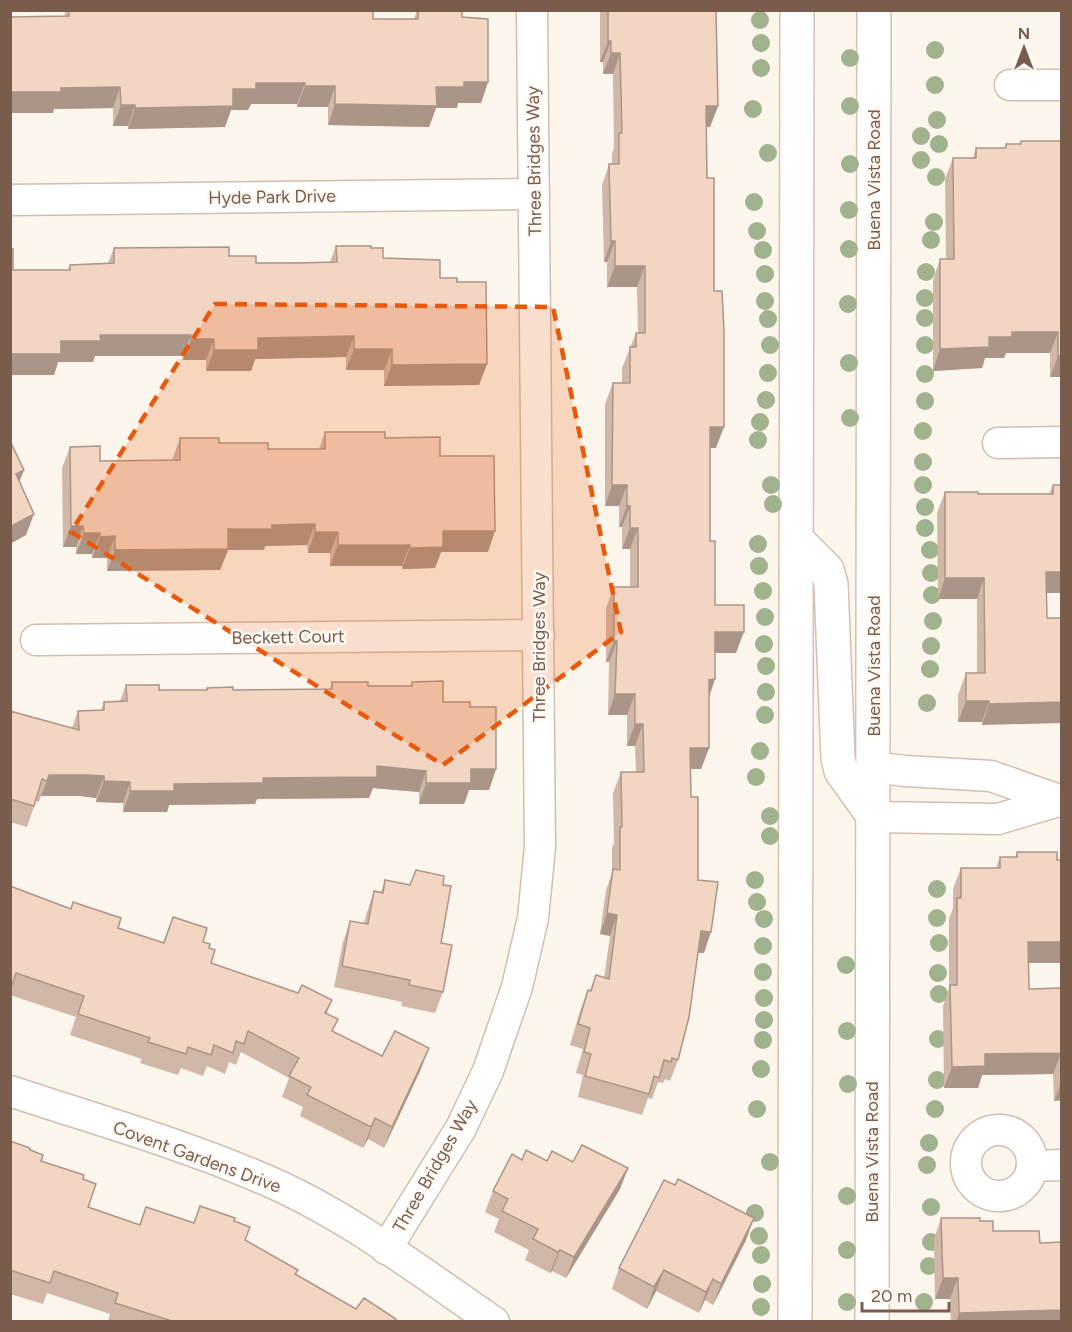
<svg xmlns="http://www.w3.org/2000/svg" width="1072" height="1332" font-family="Figtree,sans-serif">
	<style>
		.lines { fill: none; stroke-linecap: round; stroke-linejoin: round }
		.street-casing { stroke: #d1beb0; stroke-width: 33 }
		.secondary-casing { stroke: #d6c0b0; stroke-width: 36 }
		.street { stroke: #fff; stroke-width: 30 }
		.secondary { stroke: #fff; stroke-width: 33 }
		.tree { fill: #a0b28e }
		.wall { fill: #d1b7a8 }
		.shaded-wall { fill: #aa9588 }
		.building { fill: #f3d5c3; stroke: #aa9588; stroke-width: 1.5 }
		.marked { fill: #e8590c; fill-opacity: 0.2; stroke: #e8590c; stroke-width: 4.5; stroke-dasharray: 12 8; stroke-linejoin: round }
		.labels { text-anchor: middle; stroke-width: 5; stroke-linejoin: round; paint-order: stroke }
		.street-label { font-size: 18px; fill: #7a5c4d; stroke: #fffaf3 }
	</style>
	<rect width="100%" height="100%" fill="#fdf6ec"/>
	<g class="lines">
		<defs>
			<g id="street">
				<polyline points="1010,85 1062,85"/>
				<polyline points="10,200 534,194"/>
				<polyline points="998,443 1062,442"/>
				<polyline points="36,640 539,635"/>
				<polyline points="874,767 905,771 991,776 1059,800"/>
				<polyline points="874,817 998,819 1062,800"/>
				<path d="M10,1091C94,1119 180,1143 261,1178C345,1213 419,1271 494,1322"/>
				<circle cx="999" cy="1163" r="33"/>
				<polyline points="1032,1166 1062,1165"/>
				<polyline points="386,1249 461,1128 488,1071 517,987 533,918 540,847 532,10"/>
			</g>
			<g id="secondary">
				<polyline points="797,540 827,570 831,584 838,758 841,771 874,817"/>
				<polyline points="795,1322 797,10"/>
				<polyline points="872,1322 874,10"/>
			</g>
		</defs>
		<use href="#street" class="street-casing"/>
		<use href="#secondary" class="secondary-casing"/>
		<use href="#street" class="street"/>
		<use href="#secondary" class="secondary"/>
	</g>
	<g class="tree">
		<circle cx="760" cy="20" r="9"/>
		<circle cx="761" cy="43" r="9"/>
		<circle cx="935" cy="50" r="9"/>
		<circle cx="850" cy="58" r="9"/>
		<circle cx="761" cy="68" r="9"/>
		<circle cx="935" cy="85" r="9"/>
		<circle cx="850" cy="106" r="9"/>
		<circle cx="753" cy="109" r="9"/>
		<circle cx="937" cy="120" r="9"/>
		<circle cx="921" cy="136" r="9"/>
		<circle cx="939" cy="144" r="9"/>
		<circle cx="768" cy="153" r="9"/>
		<circle cx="921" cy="160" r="9"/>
		<circle cx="850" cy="164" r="9"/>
		<circle cx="936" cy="177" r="9"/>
		<circle cx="754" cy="202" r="9"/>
		<circle cx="849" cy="210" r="9"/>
		<circle cx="934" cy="222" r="9"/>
		<circle cx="757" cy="231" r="9"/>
		<circle cx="931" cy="240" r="9"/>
		<circle cx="849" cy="249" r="9"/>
		<circle cx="763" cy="250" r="9"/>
		<circle cx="926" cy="272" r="9"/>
		<circle cx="765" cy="274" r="9"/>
		<circle cx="925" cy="298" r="9"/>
		<circle cx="765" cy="301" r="9"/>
		<circle cx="848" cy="304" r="9"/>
		<circle cx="925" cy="318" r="9"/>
		<circle cx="768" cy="319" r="9"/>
		<circle cx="770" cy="345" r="9"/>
		<circle cx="925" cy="345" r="9"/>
		<circle cx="849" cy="363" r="9"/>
		<circle cx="768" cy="373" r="9"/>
		<circle cx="925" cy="374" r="9"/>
		<circle cx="766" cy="400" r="9"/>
		<circle cx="925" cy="401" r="9"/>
		<circle cx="850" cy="418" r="9"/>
		<circle cx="760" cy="422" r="9"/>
		<circle cx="923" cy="431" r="9"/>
		<circle cx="758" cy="440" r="9"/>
		<circle cx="923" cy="462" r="9"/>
		<circle cx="771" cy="485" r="9"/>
		<circle cx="923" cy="485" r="9"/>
		<circle cx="773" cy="504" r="9"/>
		<circle cx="925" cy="507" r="9"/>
		<circle cx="925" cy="528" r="9"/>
		<circle cx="758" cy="544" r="9"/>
		<circle cx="930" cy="550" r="9"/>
		<circle cx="759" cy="566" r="9"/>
		<circle cx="931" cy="573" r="9"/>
		<circle cx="763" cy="591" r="9"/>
		<circle cx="932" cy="595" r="9"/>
		<circle cx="765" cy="617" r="9"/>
		<circle cx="933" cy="621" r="9"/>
		<circle cx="764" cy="644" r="9"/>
		<circle cx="931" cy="646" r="9"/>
		<circle cx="766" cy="666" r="9"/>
		<circle cx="930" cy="669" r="9"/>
		<circle cx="766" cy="692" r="9"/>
		<circle cx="927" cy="703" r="9"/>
		<circle cx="765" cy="715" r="9"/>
		<circle cx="760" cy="751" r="9"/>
		<circle cx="756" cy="777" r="9"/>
		<circle cx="770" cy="816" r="9"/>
		<circle cx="770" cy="836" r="9"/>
		<circle cx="755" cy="880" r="9"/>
		<circle cx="937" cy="889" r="9"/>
		<circle cx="757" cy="902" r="9"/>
		<circle cx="937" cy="918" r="9"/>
		<circle cx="764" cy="919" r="9"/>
		<circle cx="939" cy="943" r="9"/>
		<circle cx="763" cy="946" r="9"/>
		<circle cx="846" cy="965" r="9"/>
		<circle cx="763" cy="972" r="9"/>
		<circle cx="938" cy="973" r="9"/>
		<circle cx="939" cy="994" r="9"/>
		<circle cx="764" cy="998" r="9"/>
		<circle cx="764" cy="1020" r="9"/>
		<circle cx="847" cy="1031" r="9"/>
		<circle cx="938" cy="1039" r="9"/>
		<circle cx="763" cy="1040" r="9"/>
		<circle cx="761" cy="1069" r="9"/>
		<circle cx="937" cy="1080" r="9"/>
		<circle cx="848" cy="1084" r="9"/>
		<circle cx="757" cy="1109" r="9"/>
		<circle cx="935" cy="1109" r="9"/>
		<circle cx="929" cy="1143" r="9"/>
		<circle cx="770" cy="1162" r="9"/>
		<circle cx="927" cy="1165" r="9"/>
		<circle cx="847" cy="1196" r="9"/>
		<circle cx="931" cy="1207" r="9"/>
		<circle cx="755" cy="1213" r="9"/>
		<circle cx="759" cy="1236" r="9"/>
		<circle cx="931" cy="1242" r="9"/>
		<circle cx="847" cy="1250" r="9"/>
		<circle cx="761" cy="1255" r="9"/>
		<circle cx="929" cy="1266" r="9"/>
		<circle cx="762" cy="1284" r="9"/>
		<circle cx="847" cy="1302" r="9"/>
		<circle cx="924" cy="1302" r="9"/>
		<circle cx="761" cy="1307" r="9"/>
	</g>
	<g class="wall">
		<polygon points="66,10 373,10 373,19 414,19 417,10 462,10 462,17 488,82 481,103 458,103 457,108 436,108 429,127 328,125 328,107 297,107 297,104 251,104 248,110 231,110 225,127 128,129 128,126 113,126 113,108 54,109 53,113 64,16"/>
		<polygon points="600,10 716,10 718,106 710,127 706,127 707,178 714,291 716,448 710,448 710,541 715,605 736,653 715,653 709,698 709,748 701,769 690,769 691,797 704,953 698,953 678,1060 670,1081 665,1079 663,1083 658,1082 652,1099 648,1098 642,1115 578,1097 583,1075 576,1073 583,1049 570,1045 580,1011 588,990 590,991 596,975 604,978 610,936 600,934 606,890 612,873 612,848 614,843 613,793 621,772 636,772 635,746 627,746 627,715 608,715 609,662 606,662 606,608 614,587 630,587 630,549 622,549 622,527 619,527 619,506 605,506 605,404 613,383 622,383 622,368 636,333 638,333 637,287 607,287 607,262 604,262 602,185 609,164 612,164 612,154 614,148 613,74 603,74 603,62 600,62"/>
		<polygon points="1021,141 1062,141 1062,377 1050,377 1050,353 1006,353 1004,358 985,358 982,368 933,371 933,280 940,259 946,259 945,179 953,158 973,158 976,148 1005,148 1006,144 1019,144"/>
		<polygon points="336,246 371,248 383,258 440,278 457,282 487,364 479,385 384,386 384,370 346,370 346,357 255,359 251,371 206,371 206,360 183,360 183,356 95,356 93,362 58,362 54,375 10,375 13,270 68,270 70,265 108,263 114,248 229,256 256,263 330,262"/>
		<polygon points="325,432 385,438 440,456 488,552 441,552 435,568 402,569 402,566 330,566 330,553 308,553 307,545 265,546 264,550 228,550 220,570 107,571 107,558 92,558 92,554 76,554 76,547 63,547 62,468 70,447 100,461 172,460 180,438 268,449 319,449"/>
		<polygon points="1053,485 1062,593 1046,593 982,725 982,722 958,722 958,695 966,673 977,673 977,599 938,599 937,513 945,492 978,494 1049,494"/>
		<polygon points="332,682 368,686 411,686 412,682 443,702 470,707 496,769 489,790 469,790 464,804 419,804 419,792 373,788 369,798 257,799 255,804 169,805 167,812 123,812 123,803 96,802 96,798 80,796 41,796 39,802 36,801 27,827 10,822 10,711 72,728 78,711 101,710 104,702 120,701 126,685 159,690 206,690 207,688 233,690 330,689"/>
		<polygon points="1017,852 1062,963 1029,963 1029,989 1062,988 1062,1100 1054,1101 1053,1074 982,1075 978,1088 944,1088 943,1006 949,988 949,919 953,908 953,889 961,868 996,868 1000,857 1016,857"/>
		<polygon points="385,880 410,885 443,885 441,943 443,992 435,1013 401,1006 402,1002 334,987 343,942 350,921 364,923 367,912 374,891 381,892"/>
		<polygon points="10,886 118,928 163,943 173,917 203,942 209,948 211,963 298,993 332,1000 327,1013 333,1031 382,1056 421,1069 384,1148 368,1139 363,1148 300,1116 303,1107 282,1097 289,1078 241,1052 236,1065 229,1062 225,1074 207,1066 203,1076 181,1068 178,1075 140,1063 142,1059 70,1035 76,1017 10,995"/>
		<polygon points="10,1141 30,1150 41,1161 83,1179 88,1207 139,1225 146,1207 194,1223 200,1206 234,1221 245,1240 298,1270 296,1275 356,1309 396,1319 395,1322 108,1322 110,1314 47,1293 43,1304 10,1294"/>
		<polygon points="522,1160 573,1162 628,1168 620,1189 566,1278 552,1271 550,1273 525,1260 529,1250 494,1232 499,1219 485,1212 493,1191"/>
		<polygon points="941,1218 980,1221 993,1231 1040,1243 1062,1322 951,1322 950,1299 935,1299 934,1239"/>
		<polygon points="746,1240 713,1305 705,1300 699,1313 656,1291 647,1309 612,1289 619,1268"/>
	</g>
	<g class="shaded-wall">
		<polygon points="608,41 611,41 603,62 600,62"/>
		<polygon points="611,53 620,53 613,74 603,74"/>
		<polygon points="464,82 488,82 481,103 458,103 457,108 436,108 429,127 328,125 335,104"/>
		<polygon points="256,83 305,83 297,104 251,104 248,110 231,110 225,127 128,129 135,108 233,89"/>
		<polygon points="305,86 335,86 328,107 297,107"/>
		<polygon points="120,87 113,108 54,109 53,113 10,113 10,92 61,88"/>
		<polygon points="121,105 135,105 128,126 113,126"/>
		<polygon points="706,106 718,106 710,127 698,127"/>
		<polygon points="611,241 615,241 607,262 604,262"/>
		<polygon points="615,266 645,266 637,287 607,287"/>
		<polygon points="1012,332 1058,332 1050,353 1006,353 1004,358 985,358 982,368 933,371 940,349"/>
		<polygon points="100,335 191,335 183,356 95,356 93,362 58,362 54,375 10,375 10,354 61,341"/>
		<polygon points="354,336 346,357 255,359 251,371 206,371 214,350 258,338"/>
		<polygon points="191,339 214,339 206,360 183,360"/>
		<polygon points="354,349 392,349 384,370 346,370"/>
		<polygon points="1058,356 1062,356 1062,377 1050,377"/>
		<polygon points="487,364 479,385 384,386 392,365"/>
		<polygon points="710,427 724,427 716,448 702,448"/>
		<polygon points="24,470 16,491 16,474"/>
		<polygon points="612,485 627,485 619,506 605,506"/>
		<polygon points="627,506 630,506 622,527 619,527"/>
		<polygon points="34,514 26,535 10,544 10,527"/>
		<polygon points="315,524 307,545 265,546 264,550 228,550 220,570 107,571 115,550 228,529 272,525"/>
		<polygon points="71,526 83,526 76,547 63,547"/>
		<polygon points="630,528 638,528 630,549 622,549"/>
		<polygon points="443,531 495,531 488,552 441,552 435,568 402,569 410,548"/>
		<polygon points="315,532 338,532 330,553 308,553"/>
		<polygon points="84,533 100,533 92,554 76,554"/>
		<polygon points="115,536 107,558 92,558 100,537"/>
		<polygon points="338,545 410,545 402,566 330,566"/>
		<polygon points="1046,572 1062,572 1062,593 1038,593"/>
		<polygon points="945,578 984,578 977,599 938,599"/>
		<polygon points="715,632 744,632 736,653 708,653"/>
		<polygon points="614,641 617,641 609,662 606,662"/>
		<polygon points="715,679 708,700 709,680"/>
		<polygon points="615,694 635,694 627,715 608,715"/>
		<polygon points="966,701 989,701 982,722 958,722"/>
		<polygon points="1062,702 1062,723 982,725 989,704"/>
		<polygon points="635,724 643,724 635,746 627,746"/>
		<polygon points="690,748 709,748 701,769 683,769"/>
		<polygon points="377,766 426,771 419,792 373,788 369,798 257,799 255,804 169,805 167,812 123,812 130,791 174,784 263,778"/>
		<polygon points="471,769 496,769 489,790 469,790 464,804 419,804 426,783"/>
		<polygon points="49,775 87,775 104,776 96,798 80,796 41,796"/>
		<polygon points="104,781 130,782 123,803 96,802"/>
		<polygon points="607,913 617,915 610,936 600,934"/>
		<polygon points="701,931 711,932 704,953 693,952"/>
		<polygon points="1028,942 1062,942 1062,963 1021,963"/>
		<polygon points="429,1048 421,1069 384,1148 392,1127"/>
		<polygon points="1061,1053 1053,1074 982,1075 978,1088 944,1088 952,1067 985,1054"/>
		<polygon points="1062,1081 1062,1100 1054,1101"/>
		<polygon points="375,1118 368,1139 363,1148 371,1127"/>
		<polygon points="628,1168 620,1189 566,1278 574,1257"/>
		<polygon points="754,1218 746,1240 713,1305 721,1284"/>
		<polygon points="560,1250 552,1271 550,1273 558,1252"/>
		<polygon points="664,1270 656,1291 647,1309 654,1287"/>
		<polygon points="943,1278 958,1278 950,1299 935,1299"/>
		<polygon points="713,1279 705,1300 699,1313 706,1292"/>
		<polygon points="1062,1310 1062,1322 956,1322 959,1313"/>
	</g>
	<g class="building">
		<polygon points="69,10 373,10 373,19 418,19 418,10 462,10 462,17 488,19 488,82 464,82 464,87 436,87 437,106 335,104 335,86 305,86 305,83 256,83 256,89 233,89 233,106 135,108 135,105 121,105 120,87 61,88 61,92 10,92 10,17 69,16"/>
		<polygon points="608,10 716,10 718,106 706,106 707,178 714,178 714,291 722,291 724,332 724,427 710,427 710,541 715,541 715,605 744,605 744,632 715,632 715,679 709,680 709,748 690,748 691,797 698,797 698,880 718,882 711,932 701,931 689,1017 678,1060 672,1058 671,1062 664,1060 659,1078 654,1076 649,1094 585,1076 591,1054 584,1052 590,1028 578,1024 588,990 591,991 596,975 609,979 617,915 607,913 613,869 620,870 620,827 622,827 621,772 644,772 643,724 635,724 635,694 615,694 617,641 614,641 614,587 638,587 638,528 630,528 630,506 627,506 627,485 612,485 613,383 630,383 630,347 636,347 636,333 645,333 645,266 615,266 615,241 611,241 609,164 619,164 619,133 622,133 620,53 611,53 611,41 608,41"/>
		<polygon points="1021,141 1062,141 1062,356 1058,356 1058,332 1012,332 1012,337 989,337 989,347 940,349 940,259 954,259 953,158 976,158 976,148 1006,148 1006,144 1021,144"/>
		<polygon points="336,246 371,246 371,248 383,248 383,258 440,260 440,278 457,278 457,282 486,282 487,364 392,365 392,349 354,349 354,336 258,338 258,350 214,350 214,339 191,339 191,335 100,335 101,341 61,341 61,354 10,354 10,249 13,249 13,270 70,270 70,265 114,263 114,248 229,247 229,256 256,256 256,263 297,263 337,262"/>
		<polygon points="325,432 385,432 385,438 440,437 440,456 494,456 495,531 443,531 443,547 410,548 410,545 338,545 338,532 315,532 315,524 272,525 272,529 228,529 228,549 115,550 115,536 100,537 100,533 84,533 83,526 71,526 70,447 100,446 100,461 180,460 180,438 219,438 219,443 268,443 268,449 325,449"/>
		<polygon points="10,441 24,470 16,474 34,514 10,527"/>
		<polygon points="1053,485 1062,485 1062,572 1046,572 1047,618 1062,618 1062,702 989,704 989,701 966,701 966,673 985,673 984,578 945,578 945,492 978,492 978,494 1053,494"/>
		<polygon points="443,681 443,702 470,702 470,707 496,707 496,769 471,769 471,783 426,783 426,771 377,766 377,777 263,778 263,783 174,784 174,791 130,791 130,782 104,781 104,776 87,775 49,775 47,781 42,779 34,806 10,799 10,711 79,730 78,711 104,710 104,702 127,701 126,685 159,685 159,690 207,690 207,688 233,687 233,690 332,689 332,682 368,682 368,686 412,686 412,682"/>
		<polygon points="1017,852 1057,852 1057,860 1062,860 1062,942 1028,942 1029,989 1062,988 1062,1067 1061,1053 985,1054 985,1066 952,1067 950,985 957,985 957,898 961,898 961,868 1000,868 1000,857 1017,857"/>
		<polygon points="416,870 444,876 443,885 451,886 441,943 452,945 443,992 409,985 410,980 342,966 350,921 368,924 374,891 383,893 385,880 410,885"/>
		<polygon points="10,886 71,909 73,902 121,918 118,928 164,943 173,917 207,928 203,942 210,944 209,948 215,950 211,963 298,993 302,985 332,1000 325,1013 338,1019 332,1031 382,1056 395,1031 429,1048 392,1127 375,1118 371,1127 307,1095 311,1087 289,1076 299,1058 248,1031 244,1044 236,1041 233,1053 214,1045 211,1055 188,1047 186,1054 148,1042 150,1038 78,1014 84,996 16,973 12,985 10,985"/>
		<polygon points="10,1141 30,1148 30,1150 43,1155 41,1161 84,1175 83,1179 96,1184 88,1207 140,1225 146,1207 194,1223 200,1206 235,1218 234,1221 250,1227 245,1240 298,1270 295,1274 356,1309 364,1298 396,1319 394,1322 168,1322 169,1320 115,1303 118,1293 54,1271 50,1283 10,1270"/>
		<polygon points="582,1145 628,1168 574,1257 560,1250 558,1252 533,1239 538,1229 502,1211 508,1199 493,1191 512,1154 522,1160 526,1150 547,1161 552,1151 573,1162"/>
		<polygon points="678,1179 754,1218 721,1284 713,1279 706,1292 664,1270 654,1287 619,1268 664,1180 675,1185"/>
		<polygon points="941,1218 980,1218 980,1221 993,1221 993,1231 1039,1231 1040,1243 1062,1242 1062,1310 959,1313 958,1278 943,1278"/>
	</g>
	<path class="marked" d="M215,304L553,307L621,632L443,765L71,532Z"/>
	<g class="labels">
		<g class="street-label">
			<text transform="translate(534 161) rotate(-91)" y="6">Three Bridges Way</text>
			<text transform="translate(874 180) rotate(-90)" y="6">Buena Vista Road</text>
			<text transform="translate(272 197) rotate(-1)" y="6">Hyde Park Drive</text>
			<text transform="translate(288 637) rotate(-1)" y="6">Beckett Court</text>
			<text transform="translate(539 647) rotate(-90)" y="6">Three Bridges Way</text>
			<text transform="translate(874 666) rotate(-90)" y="6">Buena Vista Road</text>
			<text transform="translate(872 1152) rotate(-90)" y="6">Buena Vista Road</text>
			<text transform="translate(197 1157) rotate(20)" y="6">Covent Gardens Drive</text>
			<text transform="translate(435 1166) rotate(-60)" y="6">Three Bridges Way</text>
		</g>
	</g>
	<rect width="1072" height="1332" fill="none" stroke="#7a5c4d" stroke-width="24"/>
	<g transform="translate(1024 48)" stroke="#fffaf3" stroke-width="4.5" paint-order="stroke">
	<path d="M0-4.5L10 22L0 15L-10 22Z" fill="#7a5c4d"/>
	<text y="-9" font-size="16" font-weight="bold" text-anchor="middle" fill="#7a5c4d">N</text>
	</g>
	<path d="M862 1302v9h87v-9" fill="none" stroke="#7a5c4d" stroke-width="3"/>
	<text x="871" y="1302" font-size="18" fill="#7a5c4d" stroke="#fffaf3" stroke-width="4.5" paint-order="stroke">20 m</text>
</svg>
